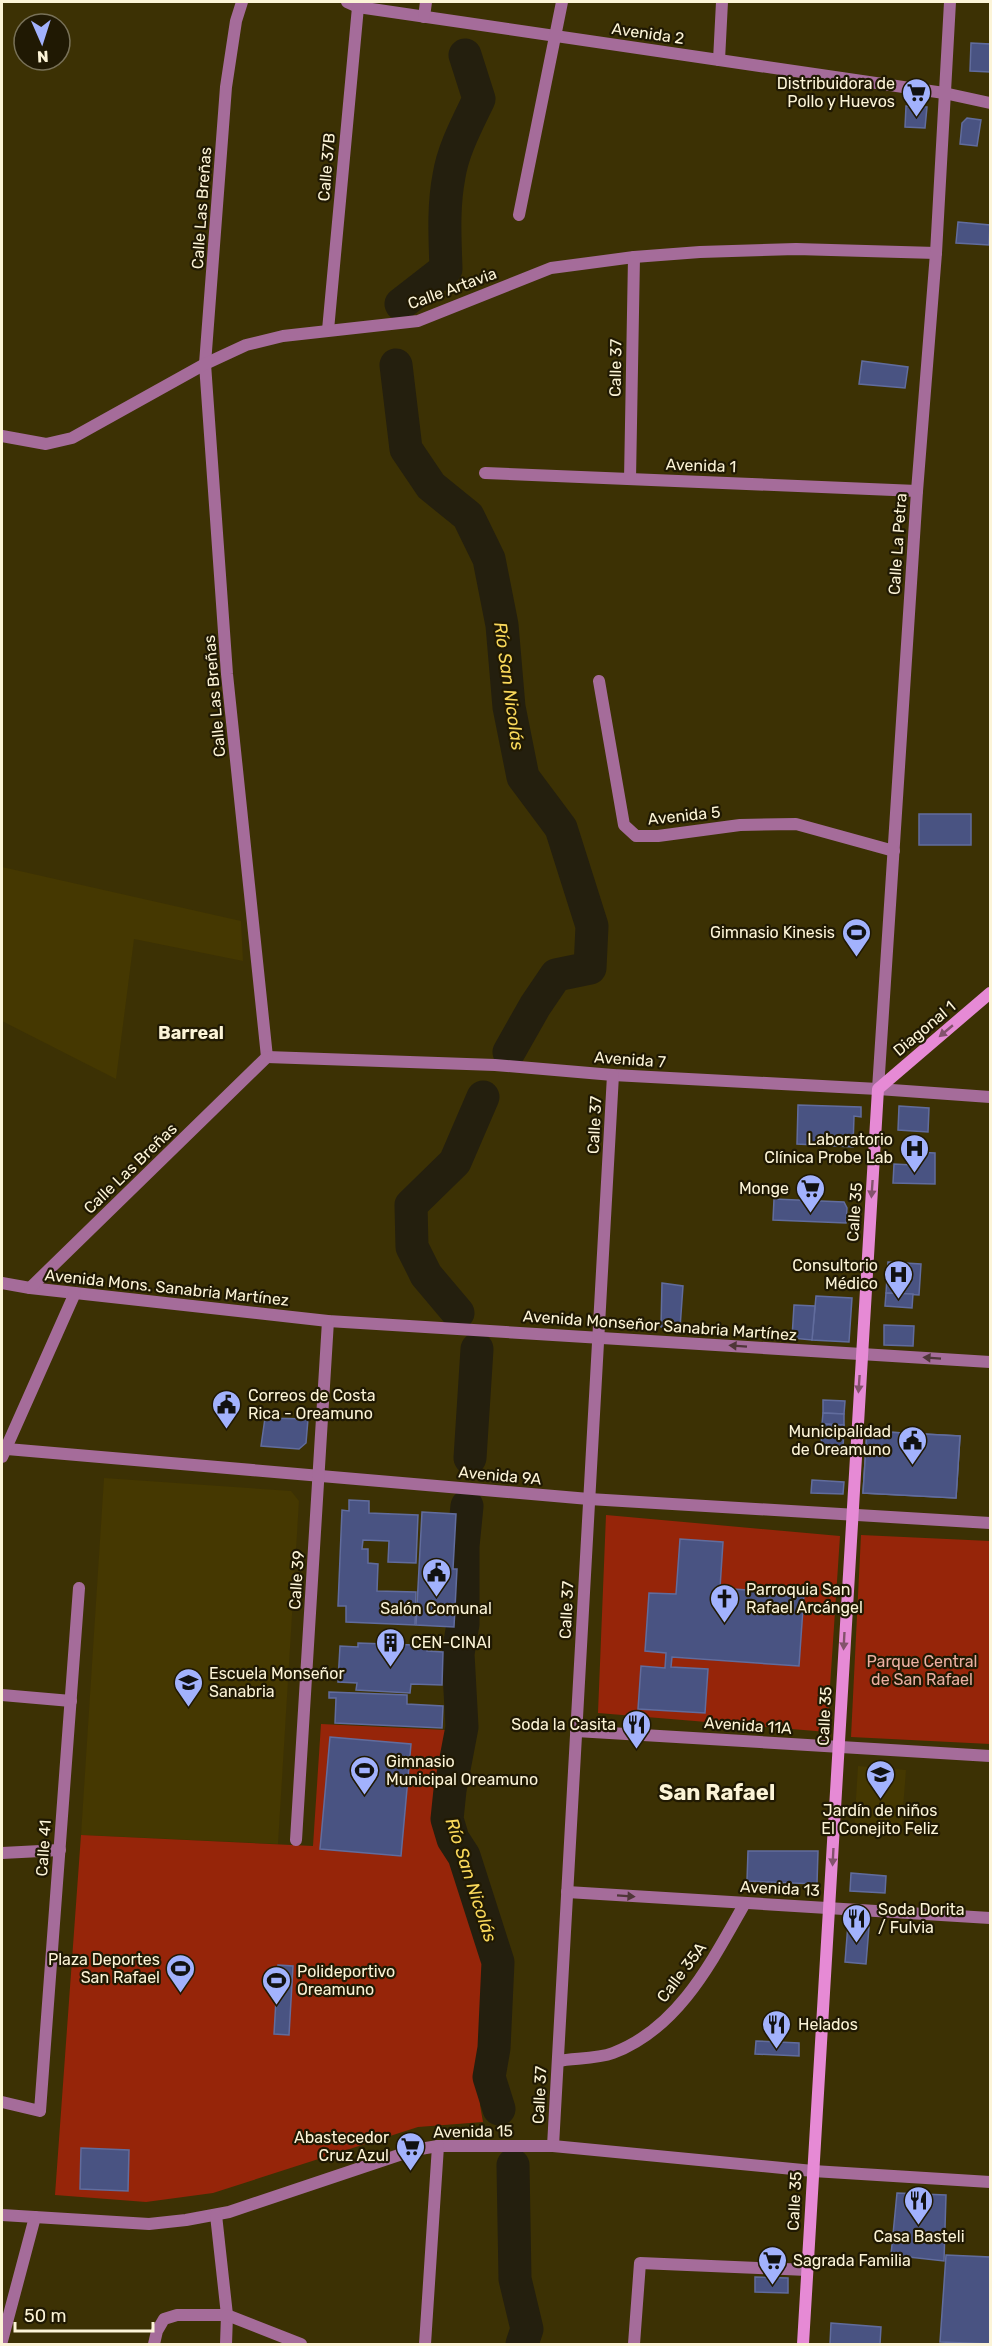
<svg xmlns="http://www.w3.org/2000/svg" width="992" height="2346" font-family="Rubik,sans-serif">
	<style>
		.built { fill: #453801 }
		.green { fill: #962509; fill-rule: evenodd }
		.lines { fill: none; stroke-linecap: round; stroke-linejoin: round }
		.river { stroke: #241f0e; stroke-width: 33 }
		.building { fill: #495382; stroke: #616c9d; stroke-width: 1.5 }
		.minor { stroke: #a56c9a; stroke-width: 12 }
		.tertiary { stroke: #a56c9a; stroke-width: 12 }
		.secondary { stroke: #e68ad5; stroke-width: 12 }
		.oneway { fill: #83526c }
		.oneway2 { fill: #4f3638 }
		.labels { text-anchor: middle; stroke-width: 4.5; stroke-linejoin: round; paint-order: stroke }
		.street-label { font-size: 16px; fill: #fcf4d7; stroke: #201903 }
		.poi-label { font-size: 16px; fill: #fcf4d7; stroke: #201903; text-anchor: end }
		.park-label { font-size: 16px; fill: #ecb0a2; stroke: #201903 }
		.water-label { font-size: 18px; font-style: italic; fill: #f9d85a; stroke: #201903 }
		.neighbourhood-label { font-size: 18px; font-weight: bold; fill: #fcf4d7; stroke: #201903 }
		.district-label { font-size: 22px; font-weight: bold; fill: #fcf4d7; stroke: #201903 }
	</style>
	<rect width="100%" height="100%" fill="#3c3104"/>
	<g class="built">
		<polygon points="2,867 241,921 243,961 134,939 116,1079 2,1021"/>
		<polygon points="104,1478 291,1491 299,1501 278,1844 81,1835"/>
		<polygon points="858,1766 906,1770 901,1834 854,1831"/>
	</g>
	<g class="green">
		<path d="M606,1515L840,1536L827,1732L598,1713ZM723,1542L720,1588L804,1594L799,1666L672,1657L671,1667L708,1669L705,1713L638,1709L641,1667L665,1668L666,1653L645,1651L649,1593L676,1594Z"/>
		<polygon points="861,1535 990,1541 990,1744 851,1737"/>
		<polygon points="321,1724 446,1730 437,1834 470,1892 486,1960 479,2049 480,2105 483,2122 418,2127 213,2193 146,2202 55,2195 81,1835 313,1846"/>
	</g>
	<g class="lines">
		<g class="river">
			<path d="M401,304L446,269C445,238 443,207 449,176C453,150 467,124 479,99L465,55"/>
			<polyline points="396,365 406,449 431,486 468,516 489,559 502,625 509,707 523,777 561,828 592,926 590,968 556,975 535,1006 509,1052"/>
			<polyline points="458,1313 426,1275 412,1247 411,1205 455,1162 483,1097"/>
			<polyline points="470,1458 477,1349"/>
			<polyline points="467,1506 463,1546 463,1624 458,1654 462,1727 450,1790 447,1819 453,1839 464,1856 498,1962 494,2048 489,2077 499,2109"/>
			<polyline points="513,2165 515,2279 527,2329 522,2344"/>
		</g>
	</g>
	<g class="building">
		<polygon points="971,43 990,44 990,72 970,71"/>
		<polygon points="906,106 927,107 925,128 905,127"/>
		<polygon points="967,118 981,120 977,146 960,144 962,123"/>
		<polygon points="958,222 990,225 989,245 956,243"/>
		<polygon points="862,361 908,367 905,388 859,384"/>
		<rect x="919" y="814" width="52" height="31"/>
		<polygon points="798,1105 861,1107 861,1117 854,1116 853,1147 797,1144"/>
		<polygon points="899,1106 929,1108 928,1132 898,1130"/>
		<polygon points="913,1152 935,1153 935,1184 893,1183 894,1164 913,1165"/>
		<polygon points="774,1199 844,1202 847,1208 846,1223 773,1220"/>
		<polygon points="888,1262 921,1264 919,1295 886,1293"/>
		<polygon points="662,1283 683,1286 680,1328 661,1327"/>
		<polygon points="886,1293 913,1294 912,1308 885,1306"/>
		<polygon points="816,1296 852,1298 849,1342 812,1340"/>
		<polygon points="794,1305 815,1306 812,1340 792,1338"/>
		<polygon points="884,1325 914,1326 913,1346 884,1345"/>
		<polygon points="823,1400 845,1401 844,1414 823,1413"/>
		<polygon points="823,1413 844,1414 844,1425 822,1424"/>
		<polygon points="265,1418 308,1419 306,1443 299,1449 261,1446"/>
		<polygon points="822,1424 844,1425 843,1450 821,1449"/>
		<polygon points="867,1431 960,1436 956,1498 863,1493"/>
		<polygon points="867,1431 960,1436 956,1498 863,1493"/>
		<polygon points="812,1480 844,1482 843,1494 811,1493"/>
		<polygon points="349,1500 369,1501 369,1513 418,1515 416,1563 388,1562 389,1541 363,1540 362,1549 368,1549 368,1563 378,1564 377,1591 416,1592 415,1625 346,1622 346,1606 338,1606 342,1510 349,1511"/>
		<polygon points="422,1512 456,1514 453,1569 457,1569 454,1627 416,1625"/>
		<polygon points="680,1539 723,1542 720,1588 804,1594 799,1666 672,1657 671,1667 708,1669 705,1713 638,1709 641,1666 665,1668 666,1653 645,1651 649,1593 676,1594"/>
		<polygon points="358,1643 414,1645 414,1647 427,1648 427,1651 443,1652 442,1685 411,1684 410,1693 356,1690 357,1683 338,1682 340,1646 358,1647"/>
		<polygon points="329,1692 407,1695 407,1704 443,1706 442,1728 335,1723 336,1698 329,1698"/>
		<polygon points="330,1737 411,1744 401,1856 320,1849"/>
		<polygon points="748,1851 818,1851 817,1884 747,1881"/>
		<polygon points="851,1873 886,1876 885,1893 850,1891"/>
		<polygon points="848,1924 869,1927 866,1964 845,1962"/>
		<polygon points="278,1965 293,1966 289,2035 274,2034"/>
		<polygon points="756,2041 799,2043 799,2056 755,2054"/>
		<polygon points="81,2148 129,2150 128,2191 80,2189"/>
		<polygon points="897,2193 946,2195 944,2261 891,2255"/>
		<polygon points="946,2255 990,2257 990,2344 940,2342"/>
		<polygon points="755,2277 788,2278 788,2293 755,2292"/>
		<polygon points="831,2323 881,2327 880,2344 830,2344"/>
	</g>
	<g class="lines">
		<g class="minor">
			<polyline points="242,2 236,21 226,87 205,364 227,674 267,1057"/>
			<polyline points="347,2 358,7 944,93 990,103"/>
			<polyline points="424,17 426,2"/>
			<polyline points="719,60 722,2"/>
			<polyline points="519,215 562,2"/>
			<polyline points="328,330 358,7"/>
			<polyline points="2,436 46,444 72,438 205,364 246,345 283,336 418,321 551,268 634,257 700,252 796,249 936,253"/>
			<polyline points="485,473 917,491"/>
			<polyline points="630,479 634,257"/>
			<polyline points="599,681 624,825 636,836 658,836 740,825 796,824 894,851"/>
			<polyline points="267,1057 495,1065 613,1075 878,1089 990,1097"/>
			<polyline points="2,1283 30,1288 328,1321 990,1362"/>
			<polyline points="30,1288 267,1057"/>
			<polyline points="7,1449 589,1499 990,1523"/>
			<polyline points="2,1457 75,1293"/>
			<polyline points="2,1695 71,1701"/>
			<polyline points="576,1731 990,1756"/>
			<polyline points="296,1840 328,1321"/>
			<polyline points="2,1853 60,1850"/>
			<polyline points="567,1892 990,1918"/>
			<path d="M558,2061C575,2058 597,2059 613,2053C679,2028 712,1961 745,1903"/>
			<polyline points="2,2102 40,2111 79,1588"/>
			<polyline points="553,2146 613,1075"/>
			<polyline points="2,2215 149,2224 186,2220 229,2212 414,2150 438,2146 553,2146 813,2171 990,2182"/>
			<polyline points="216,2215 227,2315 226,2344"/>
			<polyline points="2,2341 35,2217"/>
			<polyline points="154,2344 157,2331 164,2319 177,2315 227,2315 301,2344"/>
			<polyline points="425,2344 438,2146"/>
			<polyline points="634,2344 640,2263 807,2270"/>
		</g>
		<polyline class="tertiary" points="878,1089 917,491 936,253 950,2"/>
		<polyline class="secondary" points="803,2344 878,1089 990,993"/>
	</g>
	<defs><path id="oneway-solid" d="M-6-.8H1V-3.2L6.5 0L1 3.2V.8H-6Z" transform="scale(1.5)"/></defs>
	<g class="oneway">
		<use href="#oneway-solid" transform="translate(946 1031) rotate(140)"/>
		<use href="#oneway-solid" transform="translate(872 1189) rotate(94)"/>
		<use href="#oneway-solid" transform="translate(859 1384) rotate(94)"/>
		<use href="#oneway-solid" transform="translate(844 1641) rotate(93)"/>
		<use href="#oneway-solid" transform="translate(833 1857) rotate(93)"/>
	</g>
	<g class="oneway2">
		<use href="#oneway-solid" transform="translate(738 1346) rotate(-176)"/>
		<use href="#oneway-solid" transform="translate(932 1358) rotate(-176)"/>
		<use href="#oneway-solid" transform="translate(626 1896) rotate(4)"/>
	</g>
	<defs>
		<symbol id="supermarket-pin" viewBox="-11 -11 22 30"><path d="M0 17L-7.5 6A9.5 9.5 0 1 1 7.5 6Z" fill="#a2b2fd" stroke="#201903"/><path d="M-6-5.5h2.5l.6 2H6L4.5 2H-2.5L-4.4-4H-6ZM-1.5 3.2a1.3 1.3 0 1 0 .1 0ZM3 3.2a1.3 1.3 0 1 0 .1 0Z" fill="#111"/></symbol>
		<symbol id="stadium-pin" viewBox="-11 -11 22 30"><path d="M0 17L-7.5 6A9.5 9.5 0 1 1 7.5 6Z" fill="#a2b2fd" stroke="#201903"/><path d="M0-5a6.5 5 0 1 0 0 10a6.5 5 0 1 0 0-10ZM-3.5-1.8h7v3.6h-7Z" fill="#111"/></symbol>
		<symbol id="hospital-pin" viewBox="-11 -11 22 30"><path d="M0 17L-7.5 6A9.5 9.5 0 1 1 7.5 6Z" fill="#a2b2fd" stroke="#201903"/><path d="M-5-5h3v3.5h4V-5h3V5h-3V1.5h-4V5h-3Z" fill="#111"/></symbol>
		<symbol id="civic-pin" viewBox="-11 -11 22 30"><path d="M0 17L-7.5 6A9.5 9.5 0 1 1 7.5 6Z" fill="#a2b2fd" stroke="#201903"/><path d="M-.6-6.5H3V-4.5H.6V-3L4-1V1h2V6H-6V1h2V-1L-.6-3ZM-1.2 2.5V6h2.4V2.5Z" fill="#111"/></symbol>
		<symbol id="church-pin" viewBox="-11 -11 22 30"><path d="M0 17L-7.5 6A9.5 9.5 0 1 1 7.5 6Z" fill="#a2b2fd" stroke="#201903"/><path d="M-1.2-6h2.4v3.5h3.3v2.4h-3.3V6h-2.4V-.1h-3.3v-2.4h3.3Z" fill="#111"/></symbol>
		<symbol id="building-pin" viewBox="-11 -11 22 30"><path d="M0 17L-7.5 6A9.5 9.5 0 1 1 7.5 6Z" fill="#a2b2fd" stroke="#201903"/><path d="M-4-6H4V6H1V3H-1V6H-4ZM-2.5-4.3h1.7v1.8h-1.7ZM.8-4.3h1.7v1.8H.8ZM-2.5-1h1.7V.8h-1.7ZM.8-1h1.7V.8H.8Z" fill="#111"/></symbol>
		<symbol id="school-pin" viewBox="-11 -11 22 30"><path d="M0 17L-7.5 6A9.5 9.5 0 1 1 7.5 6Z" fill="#a2b2fd" stroke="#201903"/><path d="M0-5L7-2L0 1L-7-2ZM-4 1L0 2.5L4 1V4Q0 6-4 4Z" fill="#111"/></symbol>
		<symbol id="restaurant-pin" viewBox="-11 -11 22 30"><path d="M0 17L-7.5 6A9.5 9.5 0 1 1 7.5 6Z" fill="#a2b2fd" stroke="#201903"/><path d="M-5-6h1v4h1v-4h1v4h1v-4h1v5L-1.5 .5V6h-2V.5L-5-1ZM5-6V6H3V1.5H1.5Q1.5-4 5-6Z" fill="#111"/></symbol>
	</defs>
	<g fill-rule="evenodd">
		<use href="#supermarket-pin" x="900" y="76" width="33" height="45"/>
		<use href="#stadium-pin" x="840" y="916" width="33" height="45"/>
		<use href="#hospital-pin" x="898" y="1132" width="33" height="45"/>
		<use href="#supermarket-pin" x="794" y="1172" width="33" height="45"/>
		<use href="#hospital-pin" x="882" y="1258" width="33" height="45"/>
		<use href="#civic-pin" x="210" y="1388" width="33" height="45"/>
		<use href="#civic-pin" x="896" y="1424" width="33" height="45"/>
		<use href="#civic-pin" x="420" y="1556" width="33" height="45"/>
		<use href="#church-pin" x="708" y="1582" width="33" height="45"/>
		<use href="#building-pin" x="374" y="1626" width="33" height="45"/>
		<use href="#school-pin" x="172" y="1666" width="33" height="45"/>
		<use href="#restaurant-pin" x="620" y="1708" width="33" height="45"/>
		<use href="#stadium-pin" x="348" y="1754" width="33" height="45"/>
		<use href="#school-pin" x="864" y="1758" width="33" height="45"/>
		<use href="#restaurant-pin" x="840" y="1902" width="33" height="45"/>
		<use href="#stadium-pin" x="164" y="1952" width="33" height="45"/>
		<use href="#stadium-pin" x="260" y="1964" width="33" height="45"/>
		<use href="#restaurant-pin" x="760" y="2008" width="33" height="45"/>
		<use href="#supermarket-pin" x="394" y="2130" width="33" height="45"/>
		<use href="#restaurant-pin" x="902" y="2184" width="33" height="45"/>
		<use href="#supermarket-pin" x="756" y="2244" width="33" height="45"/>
	</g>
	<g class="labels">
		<g class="street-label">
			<text transform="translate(648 33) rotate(8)" y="6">Avenida 2</text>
			<text transform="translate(326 167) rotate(-85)" y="6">Calle 37B</text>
			<text transform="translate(201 208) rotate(-86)" y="6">Calle Las Breñas</text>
			<text transform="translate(452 288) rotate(-20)" y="6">Calle Artavia</text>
			<text transform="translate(615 368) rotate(-89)" y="6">Calle 37</text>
			<text transform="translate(701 465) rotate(2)" y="6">Avenida 1</text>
			<text transform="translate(897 544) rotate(-86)" y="6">Calle La Petra</text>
			<text transform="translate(214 696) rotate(-95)" y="6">Calle Las Breñas</text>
			<text transform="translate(684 815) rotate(-6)" y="6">Avenida 5</text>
			<text transform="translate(924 1028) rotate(-40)" y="6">Diagonal 1</text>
			<text transform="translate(630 1059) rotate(4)" y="6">Avenida 7</text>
			<text transform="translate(594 1125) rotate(-87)" y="6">Calle 37</text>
			<text transform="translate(130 1168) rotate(-44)" y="6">Calle Las Breñas</text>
			<text transform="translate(854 1212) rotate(-86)" y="6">Calle 35</text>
			<text transform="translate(167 1287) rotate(6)" y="6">Avenida Mons. Sanabria Martínez</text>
			<text transform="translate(660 1325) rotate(4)" y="6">Avenida Monseñor Sanabria Martínez</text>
			<text transform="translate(500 1475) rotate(5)" y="6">Avenida 9A</text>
			<text transform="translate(296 1580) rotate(-86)" y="6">Calle 39</text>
			<text transform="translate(566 1610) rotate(-87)" y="6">Calle 37</text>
			<text transform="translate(824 1716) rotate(-87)" y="6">Calle 35</text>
			<text transform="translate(748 1725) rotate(4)" y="6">Avenida 11A</text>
			<text transform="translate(43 1848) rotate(-86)" y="6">Calle 41</text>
			<text transform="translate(780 1888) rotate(3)" y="6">Avenida 13</text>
			<text transform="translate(681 1972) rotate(-53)" y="6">Calle 35A</text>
			<text transform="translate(539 2095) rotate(-87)" y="6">Calle 37</text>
			<text transform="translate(473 2131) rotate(-1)" y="6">Avenida 15</text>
			<text transform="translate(794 2201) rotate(-87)" y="6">Calle 35</text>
		</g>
		<g class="poi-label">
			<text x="895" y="89">Distribuidora de<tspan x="895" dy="18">Pollo y Huevos</tspan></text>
			<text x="835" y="938">Gimnasio Kinesis</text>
			<text x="893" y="1145">Laboratorio<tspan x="893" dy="18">Clínica Probe Lab</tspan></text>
			<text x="789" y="1194">Monge</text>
			<text x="878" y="1271">Consultorio<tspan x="878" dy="18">Médico</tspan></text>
			<text x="248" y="1401" text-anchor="start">Correos de Costa<tspan x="248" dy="18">Rica - Oreamuno</tspan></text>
			<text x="891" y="1437">Municipalidad<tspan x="891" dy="18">de Oreamuno</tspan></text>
			<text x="746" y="1595" text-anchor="start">Parroquia San<tspan x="746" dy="18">Rafael Arcángel</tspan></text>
			<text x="436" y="1614" text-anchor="middle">Salón Comunal</text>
			<text x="411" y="1648" text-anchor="start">CEN-CINAI</text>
			<text x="209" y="1679" text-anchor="start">Escuela Monseñor<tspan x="209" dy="18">Sanabria</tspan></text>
			<text x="616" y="1730">Soda la Casita</text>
			<text x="386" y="1767" text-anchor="start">Gimnasio<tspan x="386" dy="18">Municipal Oreamuno</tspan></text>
			<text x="880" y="1816" text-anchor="middle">Jardín de niños<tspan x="880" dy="18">El Conejito Feliz</tspan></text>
			<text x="878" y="1915" text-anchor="start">Soda Dorita<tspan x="878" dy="18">/ Fulvia</tspan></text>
			<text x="160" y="1965">Plaza Deportes<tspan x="160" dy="18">San Rafael</tspan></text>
			<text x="297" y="1977" text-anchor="start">Polideportivo<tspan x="297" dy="18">Oreamuno</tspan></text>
			<text x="798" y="2030" text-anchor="start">Helados</text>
			<text x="389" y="2143">Abastecedor<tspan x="389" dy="18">Cruz Azul</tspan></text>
			<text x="919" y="2242" text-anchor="middle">Casa Basteli</text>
			<text x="793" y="2266" text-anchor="start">Sagrada Familia</text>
		</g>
		<g class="park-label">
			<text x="922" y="1667">Parque Central<tspan x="922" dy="18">de San Rafael</tspan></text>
		</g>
		<g class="water-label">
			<text transform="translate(509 686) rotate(82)" y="6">Río San Nicolás</text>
			<text transform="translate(471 1880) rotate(72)" y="6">Río San Nicolás</text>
		</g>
		<g class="neighbourhood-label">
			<text x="191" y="1039">Barreal</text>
		</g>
		<g class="district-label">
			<text x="717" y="1800">San Rafael</text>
		</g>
	</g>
	<rect width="992" height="2346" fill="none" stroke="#fcf4d7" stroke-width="6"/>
	<g transform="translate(42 42) rotate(177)"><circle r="28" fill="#201903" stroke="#787158" stroke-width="1.5"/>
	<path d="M0-4.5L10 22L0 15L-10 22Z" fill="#a2b2fd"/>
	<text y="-9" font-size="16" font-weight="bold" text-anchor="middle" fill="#fcf4d7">N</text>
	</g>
	<path d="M15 2322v9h138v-9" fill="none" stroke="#fcf4d7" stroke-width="3"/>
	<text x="24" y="2322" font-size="18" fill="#fcf4d7" stroke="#201903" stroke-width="4.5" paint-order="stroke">50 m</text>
</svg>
